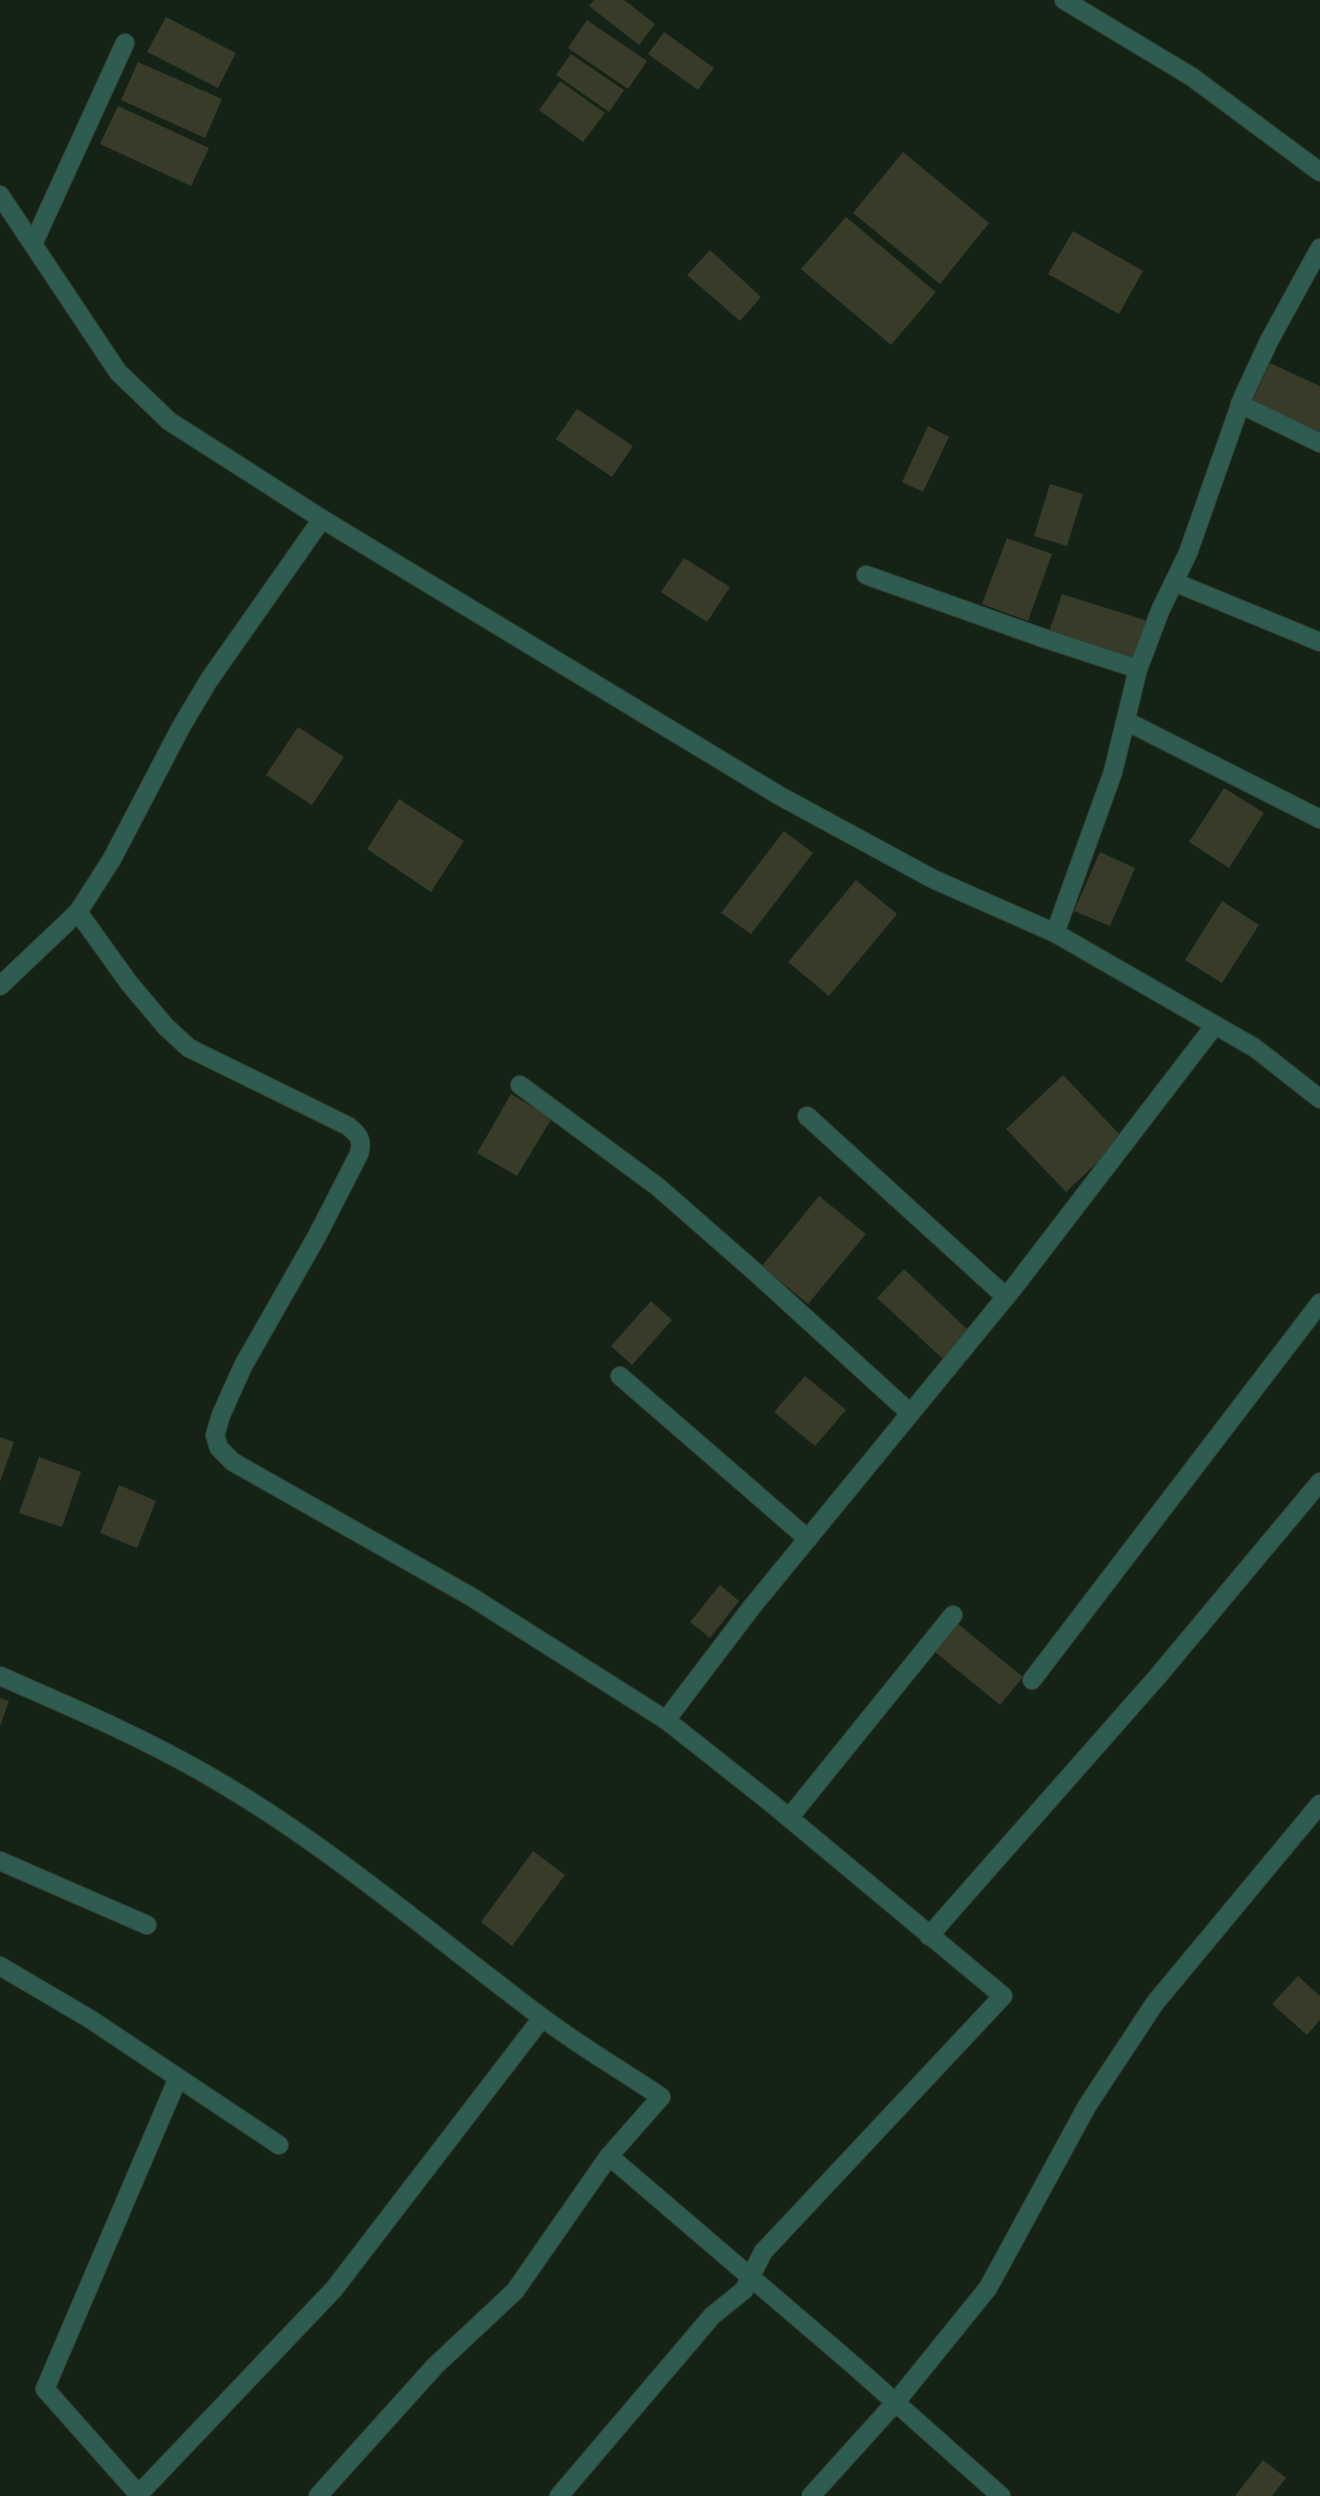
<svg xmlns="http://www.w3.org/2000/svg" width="1320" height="2496" font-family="Montserrat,sans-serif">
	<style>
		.building { fill: #383b27 }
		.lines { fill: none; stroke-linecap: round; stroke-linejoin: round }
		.minor-casing { stroke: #324033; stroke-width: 20 }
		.minor { stroke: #2e5c50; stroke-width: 18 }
	</style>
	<rect width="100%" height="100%" fill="#142315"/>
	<g class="building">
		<polygon points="594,0 624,0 655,24 639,45 589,6"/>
		<polygon points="166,17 236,53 218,88 147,52"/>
		<polygon points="587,20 647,61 628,89 568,48"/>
		<polygon points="664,32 714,68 698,90 648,54"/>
		<polygon points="571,54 624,90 609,112 556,75"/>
		<polygon points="138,62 222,99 205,138 121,100"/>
		<polygon points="560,81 605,113 583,142 539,110"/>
		<polygon points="118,106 209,148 191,186 100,144"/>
		<polygon points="903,152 989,223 940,284 853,213"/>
		<polygon points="846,217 936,292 891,345 801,269"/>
		<polygon points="1073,231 1143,271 1119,314 1048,274"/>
		<polygon points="710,250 761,297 740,321 687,275"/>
		<polygon points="1270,363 1320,386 1320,433 1252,402"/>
		<polygon points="577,409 633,446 612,477 556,439"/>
		<polygon points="928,426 949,437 923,492 902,482"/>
		<polygon points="1050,484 1083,494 1067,546 1034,536"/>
		<polygon points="1007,538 1052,554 1028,621 982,604"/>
		<polygon points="684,558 730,587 707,622 661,592"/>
		<polygon points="1062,594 1151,622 1138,663 1048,635"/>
		<polygon points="298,727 344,757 312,805 266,775"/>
		<polygon points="1224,788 1264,813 1229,868 1189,842"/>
		<polygon points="399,799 464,841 431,892 367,849"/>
		<polygon points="784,831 813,853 751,934 721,913"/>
		<polygon points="1100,852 1135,868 1110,926 1074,911"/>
		<polygon points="856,880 897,914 829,996 788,962"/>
		<polygon points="1222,901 1259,925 1222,983 1185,960"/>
		<polygon points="1063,1075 1123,1138 1066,1192 1006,1129"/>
		<polygon points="511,1094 552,1118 517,1176 477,1153"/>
		<polygon points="819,1196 866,1234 808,1304 762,1266"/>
		<polygon points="904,1269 969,1331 943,1359 877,1298"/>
		<polygon points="651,1301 672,1320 632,1365 611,1346"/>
		<polygon points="805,1376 846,1410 815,1446 774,1412"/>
		<polygon points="0,1437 14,1442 0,1482"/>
		<polygon points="39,1457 81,1472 62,1527 19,1513"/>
		<polygon points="119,1485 156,1501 137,1548 100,1533"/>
		<polygon points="720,1585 739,1601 710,1638 690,1622"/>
		<polygon points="957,1623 1023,1677 1000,1705 934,1651"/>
		<polygon points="0,1698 9,1701 0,1726"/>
		<polygon points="533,1851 565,1875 512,1946 481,1922"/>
		<polygon points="1298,1976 1320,1996 1320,2020 1307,2035 1272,2004"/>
		<polygon points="1263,2460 1286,2478 1272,2496 1235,2496"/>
	</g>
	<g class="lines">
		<defs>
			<g id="minor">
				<polyline points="1064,0 1192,77 1320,172"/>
				<polyline points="0,195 118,372 169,421 322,519 780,796 933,879 1055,933 1255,1048 1320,1099"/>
				<polyline points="33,244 125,43"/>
				<polyline points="1240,404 1320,443"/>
				<polyline points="866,575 1046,639 1138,669"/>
				<polyline points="1174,582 1320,642"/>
				<polyline points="1126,721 1320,819"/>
				<path d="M78,912L129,983L166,1027L189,1048L348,1126C359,1135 363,1140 359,1154L317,1236L243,1366L221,1415L215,1435L219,1448L233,1462L470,1596L666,1720L770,1802L1003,1996L763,2252L744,2290L712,2316L559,2496"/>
				<polyline points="1055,933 1113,772 1138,669 1160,611 1188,553 1243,397 1269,341 1320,248"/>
				<polyline points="0,986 78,912 112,859 181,727 209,680 322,519"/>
				<polyline points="520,1085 658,1187 754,1271 910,1413"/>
				<polyline points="807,1116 1006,1297"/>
				<polyline points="620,1376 808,1539"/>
				<path d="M0,1676C71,1707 142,1737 209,1776C327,1844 431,1934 540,2016C578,2045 621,2070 661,2097L609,2156L515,2291L435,2366L318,2496"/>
				<polyline points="1032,1680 1320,1303"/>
				<polyline points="666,1720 751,1608 1014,1287 1215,1025"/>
				<polyline points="789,1818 953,1615"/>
				<polyline points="0,1861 147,1925"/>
				<polyline points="929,1936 1158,1676 1320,1482"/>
				<polyline points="0,1966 90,2019 279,2145"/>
				<polyline points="609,2156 851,2363 1001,2496"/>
				<polyline points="138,2495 334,2289 542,2018"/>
				<polyline points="140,2496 45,2389 178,2078"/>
				<polyline points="811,2496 895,2403 988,2288 1087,2106 1155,2003 1320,1804"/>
			</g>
		</defs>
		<use href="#minor" class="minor-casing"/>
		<use href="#minor" class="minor"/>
	</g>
</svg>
